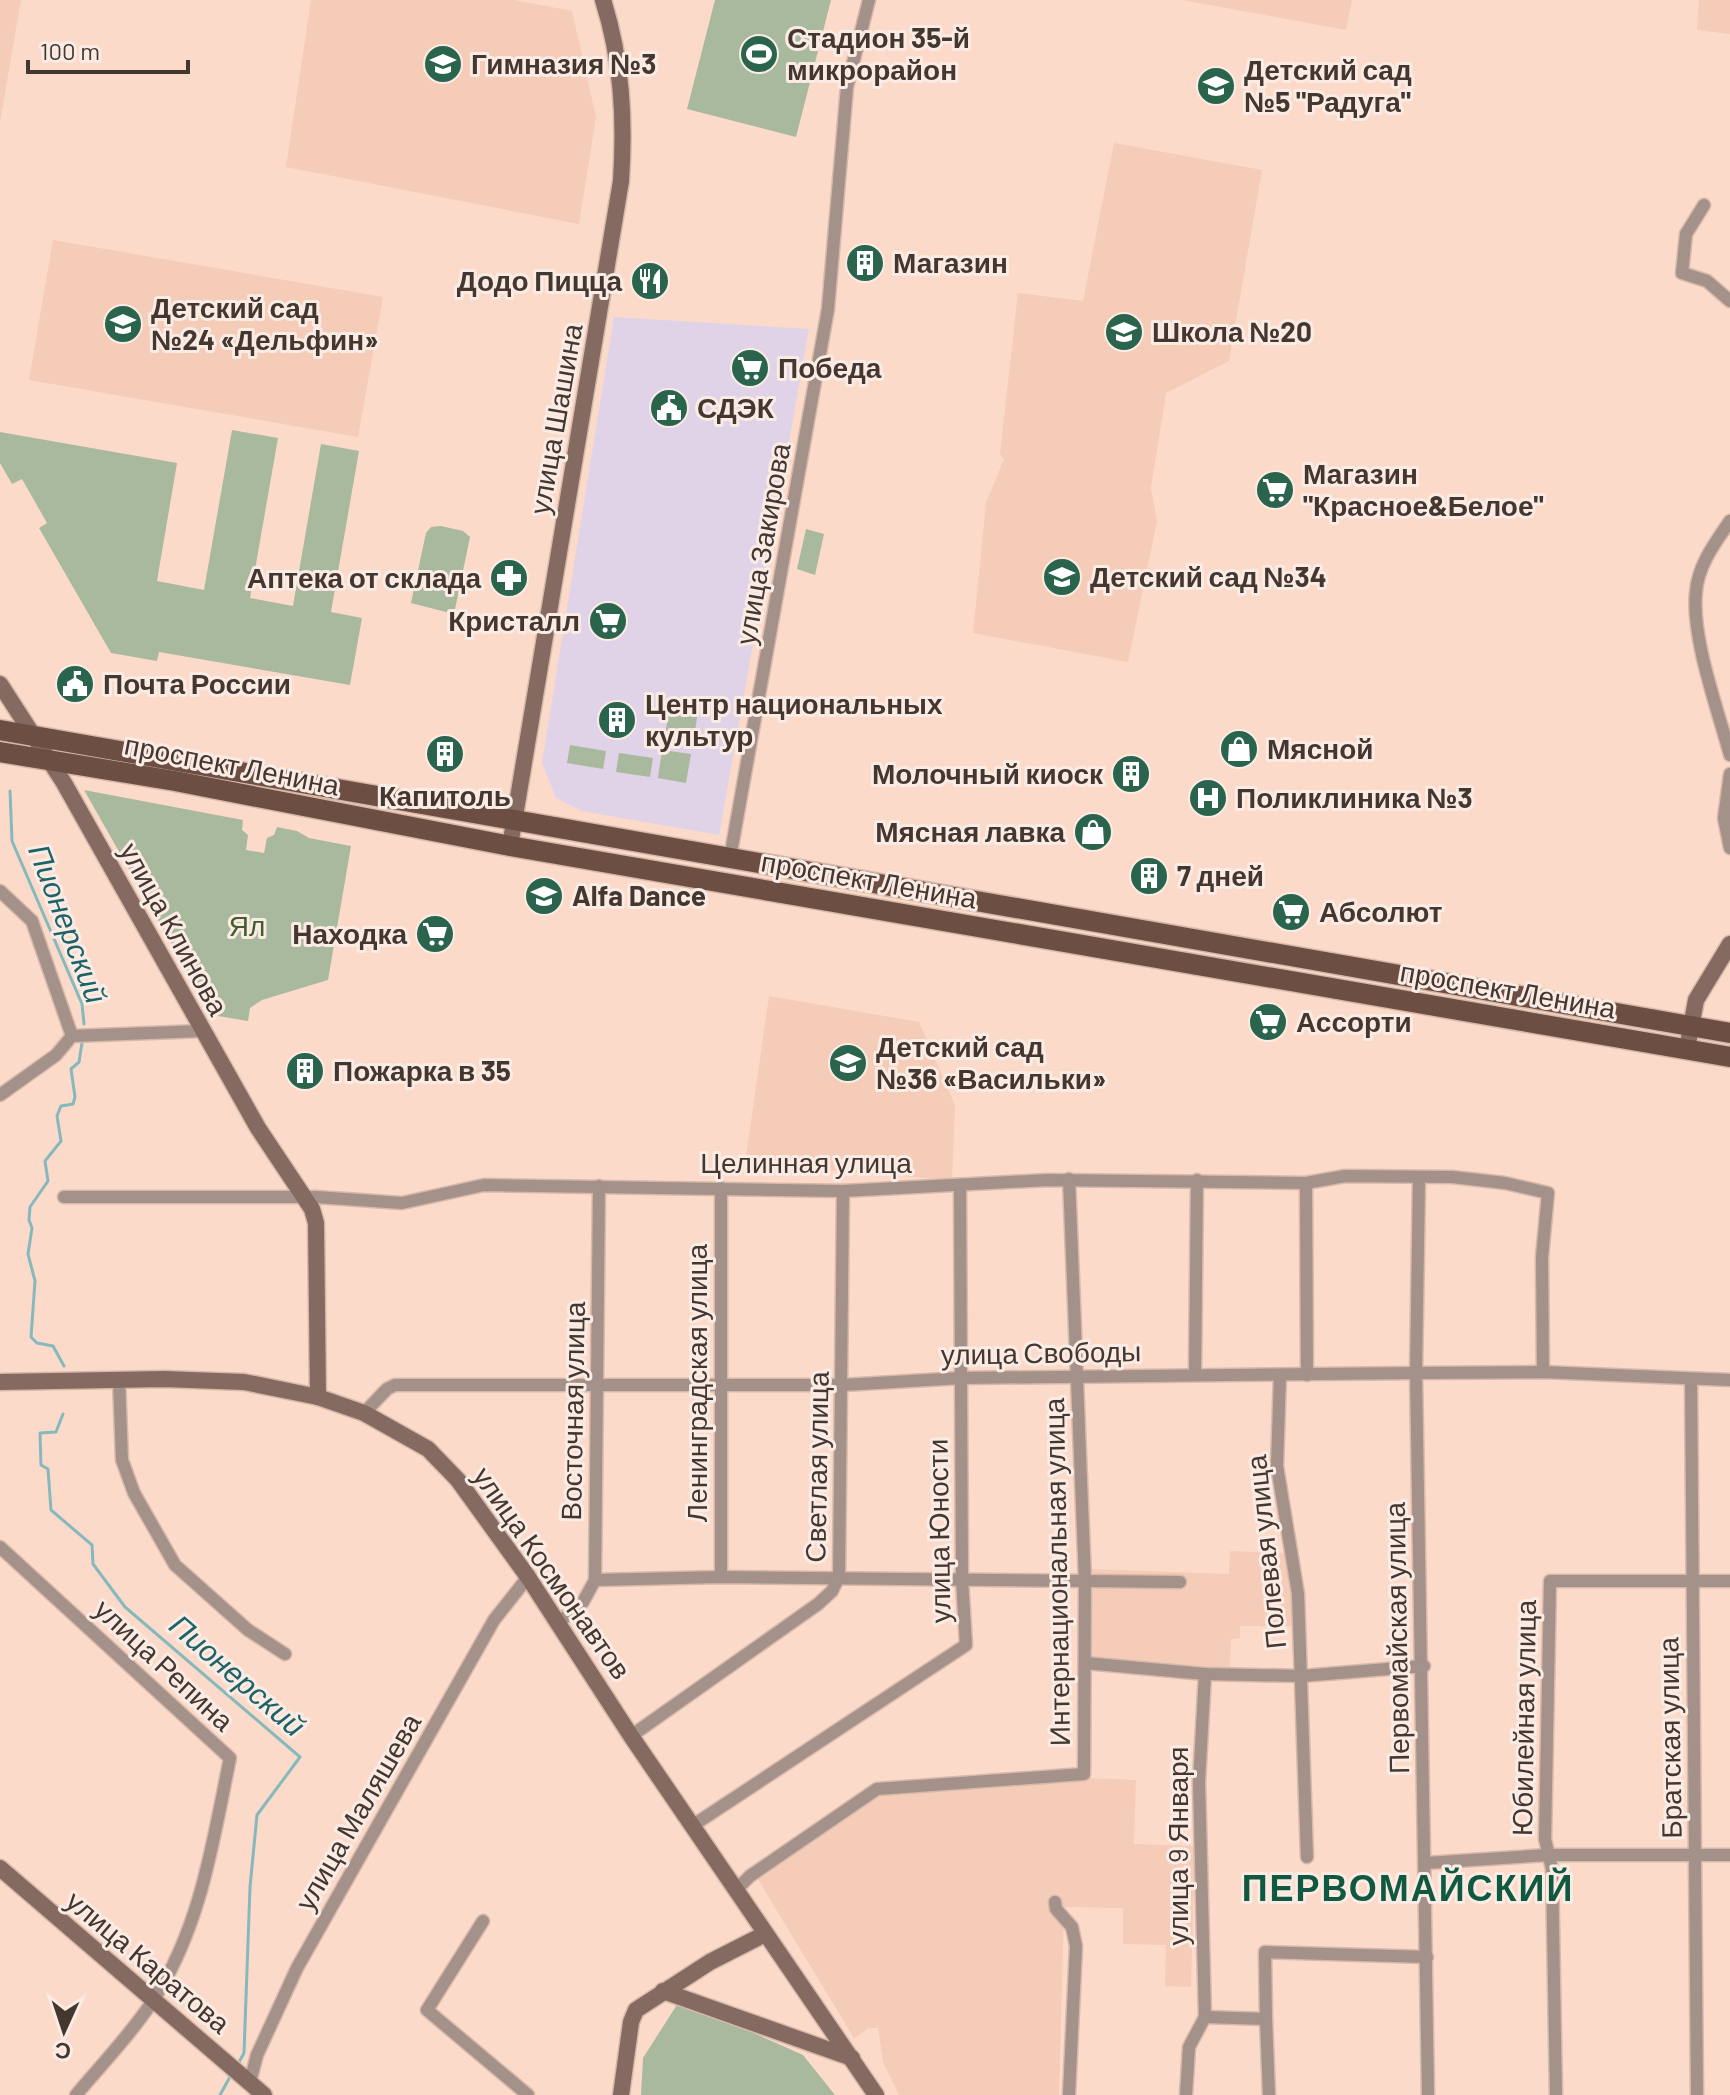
<svg xmlns="http://www.w3.org/2000/svg" width="1730" height="2095" font-family="Barlow,sans-serif">
	<style>
		.commercial { fill: #e0d3e7 }
		.built { fill: #f4ccb7 }
		.green { fill: #a9b99e }
		.lines { fill: none; stroke-linecap: round; stroke-linejoin: round }
		.stream { stroke: #86b9bd; stroke-width: 3 }
		.street-casing { stroke: #d7b9aa; stroke-width: 15 }
		.secondary-casing { stroke: #d7b9aa; stroke-width: 19 }
		.primary-casing { stroke: #d7b9aa; stroke-width: 23 }
		.street { stroke: #a3918a; stroke-width: 12 }
		.secondary { stroke: #846a60; stroke-width: 16 }
		.primary { stroke: #6d4e43; stroke-width: 20 }
		.labels { text-anchor: middle; stroke-width: 6; stroke-linejoin: round; paint-order: stroke }
		.poi-label { font-size: 28px; font-weight: bold; fill: #443730; stroke: #faece5; text-anchor: start }
		.street-label { font-size: 28px; fill: #443730; stroke: #faece5 }
		.park-label { font-size: 28px; fill: #415e2b; stroke: #faece5 }
		.water-label { font-size: 30px; font-style: italic; fill: #1d6266; stroke: #faece5 }
		.district-label { font-size: 36px; font-weight: bold; letter-spacing: 2px; fill: #105840; stroke: #faece5 }
	</style>
	<rect width="100%" height="100%" fill="#fcdac9"/>
	<polygon class="commercial" points="614,317 809,329 719,835 582,811 556,798 542,763"/>
	<g class="built">
		<polygon points="0,0 21,0 0,122"/>
		<polygon points="311,0 514,0 572,11 596,117 579,224 286,167"/>
		<polygon points="1183,0 1352,0 1346,30"/>
		<polygon points="1699,0 1730,0 1730,34 1697,30"/>
		<polygon points="1114,143 1262,170 1229,361 1166,393 1151,488 1157,521 1128,662 973,633 986,503 1004,459 1000,454 1018,293 1083,301"/>
		<polygon points="53,240 383,297 358,437 29,380"/>
		<polygon points="769,996 919,1022 955,1105 952,1180 745,1164"/>
		<polygon points="1230,1551 1287,1553 1297,1626 1240,1626 1240,1638 1231,1639 1230,1668 1090,1659 1089,1569 1229,1574"/>
		<polygon points="1088,1778 1136,1780 1134,1844 1195,1846 1191,1987 1165,1986 1166,1945 1123,1944 1123,1908 1064,1907 1059,2095 899,2095 883,2062 878,2028 869,2028 854,2038 756,1876 877,1792"/>
	</g>
	<g class="green">
		<polygon points="715,0 831,0 796,137 687,109"/>
		<polygon points="232,430 278,438 250,598 293,606 321,444 359,451 331,612 362,618 350,685 159,652 157,661 111,653 39,528 47,523 22,479 12,484 0,463 0,432 177,463 157,581 204,590"/>
		<polygon points="441,526 463,531 470,537 454,614 411,603 426,533 431,527"/>
		<polygon points="806,529 824,534 815,575 797,569"/>
		<polygon points="671,699 699,704 693,745 664,741"/>
		<polygon points="570,745 606,751 603,769 567,763"/>
		<polygon points="662,750 691,754 686,783 658,778"/>
		<polygon points="619,753 653,758 650,777 616,772"/>
		<polygon points="84,790 243,820 242,830 248,835 246,850 264,853 267,838 274,835 277,827 297,831 309,838 351,846 328,980 262,1000 250,1008 248,1021 212,1015"/>
		<polygon points="680,2000 803,2055 835,2095 641,2095 643,2058"/>
	</g>
	<g class="lines">
		<g class="stream">
			<polyline points="10,791 12,841 82,1004 84,1024"/>
			<polyline points="64,1366 53,1346 37,1343 31,1337 35,1281 28,1254 32,1228 29,1220 30,1207 48,1181 45,1161 61,1141 57,1116 61,1106 73,1104 75,1097 71,1069 79,1062 82,1043"/>
			<polyline points="63,1414 56,1432 40,1433 41,1465 48,1469 51,1510 92,1545 93,1564 125,1607 300,1757 257,1815 250,1887 244,2053 238,2064"/>
			<polyline points="220,2095 231,2075"/>
		</g>
		<defs>
			<g id="street">
				<polyline points="1704,205 1686,234 1682,273 1707,281 1730,301"/>
				<path d="M1730,521C1715,543 1698,565 1696,592C1691,637 1718,710 1730,755"/>
				<polyline points="1730,774 1724,818 1730,848"/>
				<polyline points="730,858 828,309 847,87 869,0"/>
				<polyline points="0,891 32,921 72,1036"/>
				<polyline points="0,1095 56,1055 72,1036 202,1031"/>
				<polyline points="1419,1179 1416,1373 1428,2095"/>
				<polyline points="1306,1183 1307,1375"/>
				<polyline points="721,1188 721,1577"/>
				<polyline points="64,1197 316,1197 402,1203 484,1185 843,1191 1048,1180 1306,1183 1345,1176 1452,1177 1505,1183 1548,1193 1542,1257 1543,1372"/>
				<polyline points="1195,1374 1197,1180"/>
				<polyline points="1280,1375 1277,1466 1298,1594 1307,1857"/>
				<polyline points="119,1380 122,1460 134,1493 175,1565 248,1630 285,1654"/>
				<polyline points="1691,1380 1697,2095"/>
				<polyline points="364,1413 387,1389 395,1385 843,1385 961,1378 1416,1373 1543,1372 1730,1380"/>
				<path d="M0,1547L230,1758C213,1841 201,1926 154,1999C132,2033 102,2064 76,2095"/>
				<polyline points="595,1580 721,1577 1180,1582"/>
				<polyline points="558,1623 583,1602 595,1580 599,1186"/>
				<polyline points="1085,1663 1205,1674 1302,1676 1424,1666"/>
				<polyline points="1205,1674 1199,1782 1205,2017 1266,2019 1265,1952 1427,1957"/>
				<polyline points="631,1736 818,1604 832,1591 839,1577 843,1191"/>
				<polyline points="692,1826 966,1645 962,1579 960,1185"/>
				<polyline points="1426,1863 1548,1855 1730,1855"/>
				<polyline points="736,1890 750,1876 877,1789 1084,1774 1085,1580 1069,1179"/>
				<polyline points="1055,1902 1056,1909 1072,1927 1076,1946 1069,2095"/>
				<polyline points="483,1921 427,2010 528,2095"/>
				<polyline points="1266,2019 1269,2095"/>
				<polyline points="250,2082 257,2055 297,1968 494,1620 528,1577"/>
				<polyline points="1186,2095 1189,2047 1205,2017"/>
				<polyline points="1556,2095 1552,1869 1545,1839 1550,1581 1730,1581"/>
			</g>
			<g id="secondary">
				<polyline points="0,684 64,783 258,1128 312,1209 316,1223 318,1397"/>
				<path d="M510,846L621,181C625,119 622,60 603,0"/>
				<polyline points="1687,1049 1696,1000 1730,944"/>
				<polyline points="0,1382 164,1379 244,1382 318,1397 364,1413 428,1449 458,1480 528,1577 631,1736 876,2095"/>
				<polyline points="0,1868 264,2095"/>
				<polyline points="663,1991 852,2058"/>
				<polyline points="621,2095 631,2022 636,2010 710,1962 765,1934"/>
			</g>
			<g id="primary">
				<polyline points="0,730 1730,1033"/>
				<polyline points="0,752 175,781 510,846 1730,1057"/>
			</g>
		</defs>
		<use href="#street" class="street-casing"/>
		<use href="#secondary" class="secondary-casing"/>
		<use href="#primary" class="primary-casing"/>
		<use href="#street" class="street"/>
		<use href="#secondary" class="secondary"/>
		<use href="#primary" class="primary"/>
	</g>
	<defs>
		<symbol id="stadium-disc" viewBox="-11 -11 22 22"><circle r="9.5" fill="#2a644d" stroke="#faece5"/><path d="M0-5a6.5 5 0 1 0 0 10a6.5 5 0 1 0 0-10ZM-3.5-1.8h7v3.6h-7Z" fill="#fff"/></symbol>
		<symbol id="school-disc" viewBox="-11 -11 22 22"><circle r="9.5" fill="#2a644d" stroke="#faece5"/><path d="M0-5L7-2L0 1L-7-2ZM-4 1L0 2.5L4 1V4Q0 6-4 4Z" fill="#fff"/></symbol>
		<symbol id="building-disc" viewBox="-11 -11 22 22"><circle r="9.5" fill="#2a644d" stroke="#faece5"/><path d="M-4-6H4V6H1V3H-1V6H-4ZM-2.5-4.3h1.7v1.8h-1.7ZM.8-4.3h1.7v1.8H.8ZM-2.5-1h1.7V.8h-1.7ZM.8-1h1.7V.8H.8Z" fill="#fff"/></symbol>
		<symbol id="restaurant-disc" viewBox="-11 -11 22 22"><circle r="9.5" fill="#2a644d" stroke="#faece5"/><path d="M-5-6h1v4h1v-4h1v4h1v-4h1v5L-1.5 .5V6h-2V.5L-5-1ZM5-6V6H3V1.5H1.5Q1.5-4 5-6Z" fill="#fff"/></symbol>
		<symbol id="supermarket-disc" viewBox="-11 -11 22 22"><circle r="9.5" fill="#2a644d" stroke="#faece5"/><path d="M-6-5.5h2.5l.6 2H6L4.5 2H-2.5L-4.4-4H-6ZM-1.5 3.2a1.3 1.3 0 1 0 .1 0ZM3 3.2a1.3 1.3 0 1 0 .1 0Z" fill="#fff"/></symbol>
		<symbol id="civic-disc" viewBox="-11 -11 22 22"><circle r="9.5" fill="#2a644d" stroke="#faece5"/><path d="M-.6-6.5H3V-4.5H.6V-3L4-1V1h2V6H-6V1h2V-1L-.6-3ZM-1.2 2.5V6h2.4V2.5Z" fill="#fff"/></symbol>
		<symbol id="pharmacy-disc" viewBox="-11 -11 22 22"><circle r="9.5" fill="#2a644d" stroke="#faece5"/><path d="M-2-6h4v4h4v4h-4v4h-4v-4h-4v-4h4Z" fill="#fff"/></symbol>
		<symbol id="shop-disc" viewBox="-11 -11 22 22"><circle r="9.5" fill="#2a644d" stroke="#faece5"/><path d="M-5-2.5h2.3a2.7 3.5 0 0 1 5.4 0H5L5.5 6h-11ZM-1.5-2.5h3a1.5 2.3 0 0 0-3 0Z" fill="#fff"/></symbol>
		<symbol id="hospital-disc" viewBox="-11 -11 22 22"><circle r="9.5" fill="#2a644d" stroke="#faece5"/><path d="M-5-5h3v3.5h4V-5h3V5h-3V1.5h-4V5h-3Z" fill="#fff"/></symbol>
	</defs>
	<g fill-rule="evenodd">
		<use href="#stadium-disc" x="737" y="32" width="44" height="44"/>
		<use href="#school-disc" x="421" y="42" width="44" height="44"/>
		<use href="#school-disc" x="1194" y="64" width="44" height="44"/>
		<use href="#building-disc" x="843" y="241" width="44" height="44"/>
		<use href="#restaurant-disc" x="628" y="259" width="44" height="44"/>
		<use href="#school-disc" x="101" y="302" width="44" height="44"/>
		<use href="#school-disc" x="1102" y="310" width="44" height="44"/>
		<use href="#supermarket-disc" x="728" y="346" width="44" height="44"/>
		<use href="#civic-disc" x="647" y="386" width="44" height="44"/>
		<use href="#supermarket-disc" x="1253" y="468" width="44" height="44"/>
		<use href="#school-disc" x="1040" y="555" width="44" height="44"/>
		<use href="#pharmacy-disc" x="487" y="556" width="44" height="44"/>
		<use href="#supermarket-disc" x="586" y="599" width="44" height="44"/>
		<use href="#civic-disc" x="53" y="662" width="44" height="44"/>
		<use href="#building-disc" x="595" y="698" width="44" height="44"/>
		<use href="#shop-disc" x="1217" y="727" width="44" height="44"/>
		<use href="#building-disc" x="423" y="732" width="44" height="44"/>
		<use href="#building-disc" x="1109" y="752" width="44" height="44"/>
		<use href="#hospital-disc" x="1186" y="776" width="44" height="44"/>
		<use href="#shop-disc" x="1071" y="810" width="44" height="44"/>
		<use href="#building-disc" x="1127" y="854" width="44" height="44"/>
		<use href="#school-disc" x="522" y="874" width="44" height="44"/>
		<use href="#supermarket-disc" x="1269" y="890" width="44" height="44"/>
		<use href="#supermarket-disc" x="413" y="912" width="44" height="44"/>
		<use href="#supermarket-disc" x="1246" y="1000" width="44" height="44"/>
		<use href="#school-disc" x="826" y="1041" width="44" height="44"/>
		<use href="#building-disc" x="283" y="1049" width="44" height="44"/>
	</g>
	<g class="labels">
		<g class="poi-label">
			<text x="787" y="48">Стадион 35-й<tspan x="787" dy="32">микрорайон</tspan></text>
			<text x="471" y="74">Гимназия №3</text>
			<text x="1244" y="80">Детский сад<tspan x="1244" dy="32">№5 "Радуга"</tspan></text>
			<text x="893" y="273">Магазин</text>
			<text x="622" y="291" text-anchor="end">Додо Пицца</text>
			<text x="151" y="318">Детский сад<tspan x="151" dy="32">№24 «Дельфин»</tspan></text>
			<text x="1152" y="342">Школа №20</text>
			<text x="778" y="378">Победа</text>
			<text x="697" y="418">СДЭК</text>
			<text x="1303" y="484">Магазин<tspan x="1303" dy="32">"Красное&amp;Белое"</tspan></text>
			<text x="1090" y="587">Детский сад №34</text>
			<text x="481" y="588" text-anchor="end">Аптека от склада</text>
			<text x="580" y="631" text-anchor="end">Кристалл</text>
			<text x="103" y="694">Почта России</text>
			<text x="645" y="714">Центр национальных<tspan x="645" dy="32">культур</tspan></text>
			<text x="1267" y="759">Мясной</text>
			<text x="1103" y="784" text-anchor="end">Молочный киоск</text>
			<text x="445" y="806" text-anchor="middle">Капитоль</text>
			<text x="1236" y="808">Поликлиника №3</text>
			<text x="1065" y="842" text-anchor="end">Мясная лавка</text>
			<text x="1177" y="886">7 дней</text>
			<text x="572" y="906">Alfa Dance</text>
			<text x="1319" y="922">Абсолют</text>
			<text x="407" y="944" text-anchor="end">Находка</text>
			<text x="1296" y="1032">Ассорти</text>
			<text x="876" y="1057">Детский сад<tspan x="876" dy="32">№36 «Васильки»</tspan></text>
			<text x="333" y="1081">Пожарка в 35</text>
		</g>
		<g class="street-label">
			<text transform="translate(556 419) rotate(-80)" y="10">улица Шашина</text>
			<text transform="translate(763 544) rotate(-80)" y="10">улица Закирова</text>
			<text transform="translate(232 765) rotate(11)" y="10">проспект Ленина</text>
			<text transform="translate(869 880) rotate(10)" y="10">проспект Ленина</text>
			<text transform="translate(174 929) rotate(61)" y="10">улица Клинова</text>
			<text transform="translate(1508 990) rotate(10)" y="10">проспект Ленина</text>
			<text x="806" y="1173">Целинная улица</text>
			<text transform="translate(1041 1353) rotate(-1)" y="10">улица Свободы</text>
			<text transform="translate(697 1383) rotate(-90)" y="10">Ленинградская улица</text>
			<text transform="translate(573 1411) rotate(-89)" y="10">Восточная улица</text>
			<text transform="translate(817 1467) rotate(-89)" y="10">Светлая улица</text>
			<text transform="translate(939 1531) rotate(-91)" y="10">улица Юности</text>
			<text transform="translate(1266 1552) rotate(-96)" y="10">Полевая улица</text>
			<text transform="translate(1057 1572) rotate(-91)" y="10">Интернациональная улица</text>
			<text transform="translate(552 1573) rotate(55)" y="10">улица Космонавтов</text>
			<text transform="translate(1397 1638) rotate(-91)" y="10">Первомайская улица</text>
			<text transform="translate(164 1665) rotate(43)" y="10">улица Репина</text>
			<text transform="translate(1524 1718) rotate(-89)" y="10">Юбилейная улица</text>
			<text transform="translate(1670 1738) rotate(-91)" y="10">Братская улица</text>
			<text transform="translate(358 1812) rotate(-60)" y="10">улица Маляшева</text>
			<text transform="translate(1178 1846) rotate(-90)" y="10">улица 9 Января</text>
			<text transform="translate(148 1962) rotate(40)" y="10">улица Каратова</text>
		</g>
		<g class="park-label">
			<text x="247" y="936">Ял</text>
		</g>
		<g class="water-label">
			<text transform="translate(67 924) rotate(69)" y="10">Пионерский</text>
			<text transform="translate(237 1676) rotate(41)" y="10">Пионерский</text>
		</g>
		<g class="district-label">
			<text x="1408" y="1901">ПЕРВОМАЙСКИЙ</text>
		</g>
	</g>
	<g transform="translate(64 2031) rotate(183)" stroke="#faece5" stroke-width="6" paint-order="stroke">
	<path d="M0-6L14 30L0 20L-14 30Z" fill="#443730"/>
	<text y="-12" font-size="22" font-weight="bold" text-anchor="middle" fill="#443730">С</text>
	</g>
	<path d="M28 60v12h160v-12" fill="none" stroke="#443730" stroke-width="4"/>
	<text x="40" y="60" font-size="24" fill="#443730" stroke="#faece5" stroke-width="6" paint-order="stroke">100 m</text>
</svg>
